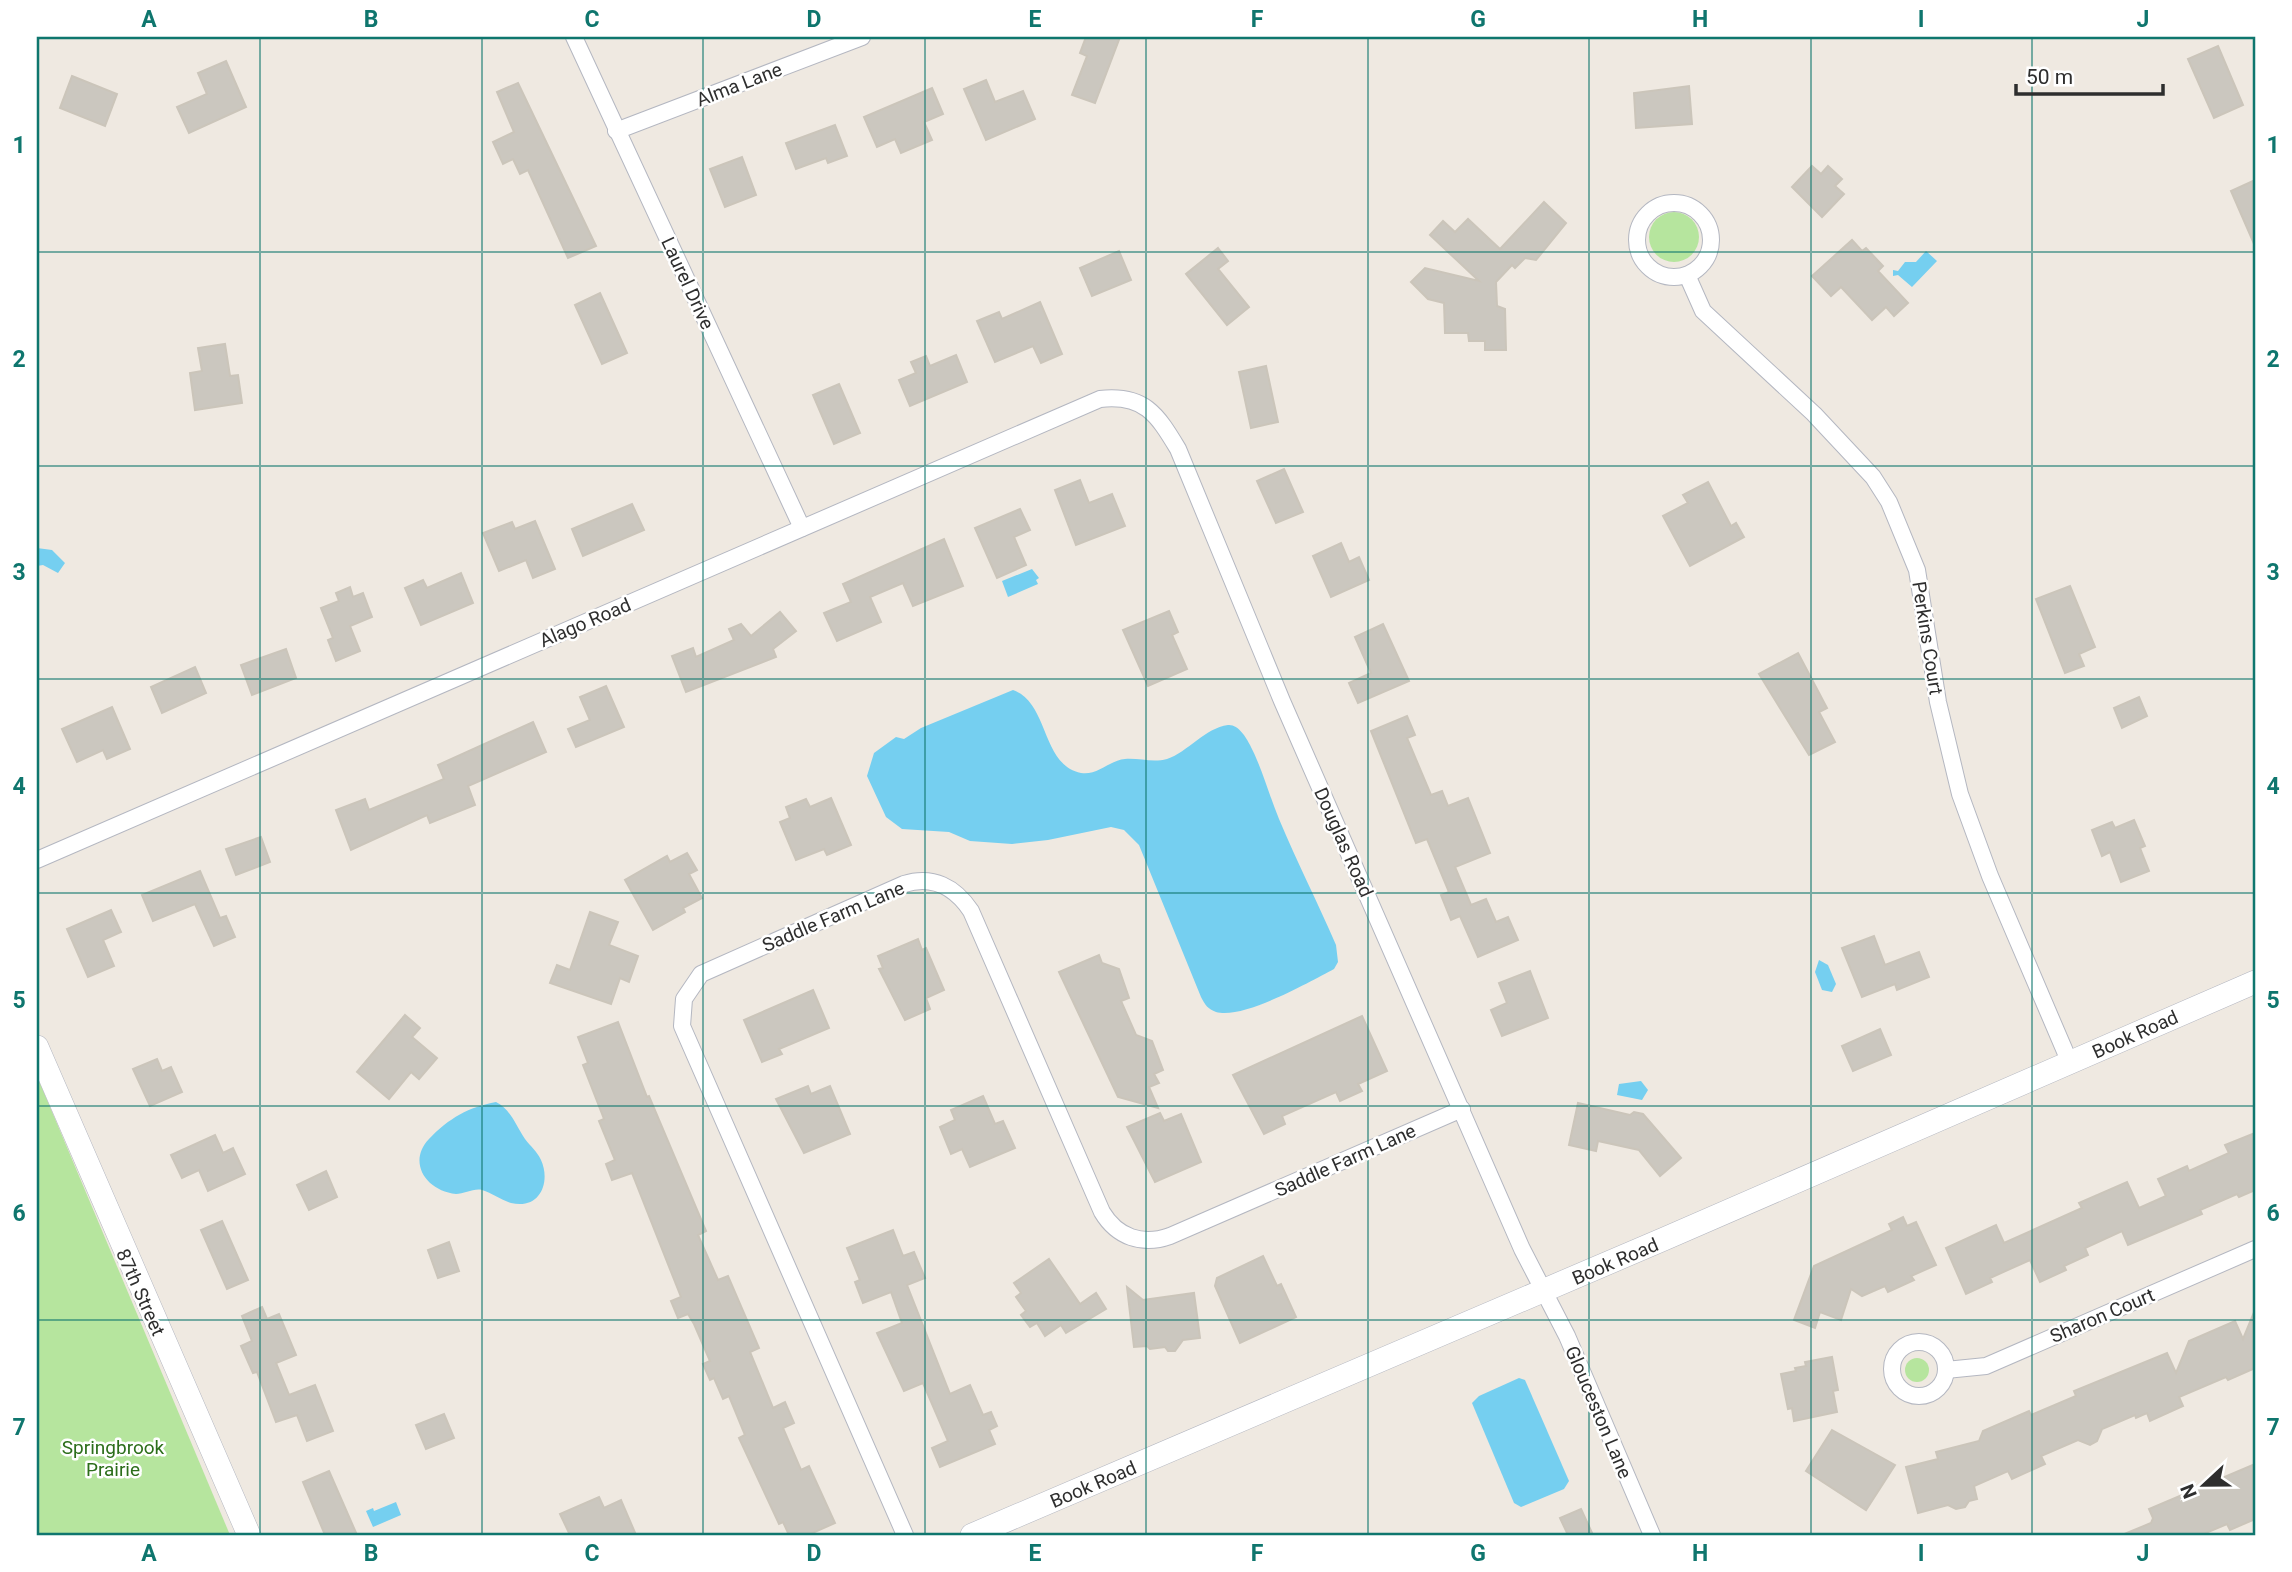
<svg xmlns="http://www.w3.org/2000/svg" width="2292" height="1572" font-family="Roboto,sans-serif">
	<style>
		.green { fill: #b6e59e }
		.water { fill: #75cff0 }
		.building { fill: #cbc7bf; stroke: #cbc5ba; stroke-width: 2 }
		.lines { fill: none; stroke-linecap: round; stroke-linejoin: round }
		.street-casing { stroke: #b4b7c1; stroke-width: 18 }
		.secondary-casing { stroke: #b4b7c1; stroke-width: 24 }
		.street { stroke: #fff; stroke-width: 16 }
		.secondary { stroke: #fff; stroke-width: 23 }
		.grid { fill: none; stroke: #0f766e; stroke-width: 2; stroke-opacity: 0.55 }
		.labels { text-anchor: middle; stroke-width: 5; stroke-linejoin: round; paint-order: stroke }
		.street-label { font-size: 19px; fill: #2e2e2e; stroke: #fff }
		.park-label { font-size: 19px; fill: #2c6e1b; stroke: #fff }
		.neatline { fill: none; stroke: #0f766e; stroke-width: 2.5 }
		.grid-label { font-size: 23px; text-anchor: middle; font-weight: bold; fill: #0f766e }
	</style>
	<rect width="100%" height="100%" fill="#efe9e1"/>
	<g class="green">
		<circle cx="1674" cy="237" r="25"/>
		<polygon points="37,1076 230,1535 37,1535"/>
		<circle cx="1917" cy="1370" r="12"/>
	</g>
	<g class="water">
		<polygon points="1926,251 1937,261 1912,287 1898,275 1893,276 1893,270 1898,271 1905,262 1916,262"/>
		<polygon points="37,548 52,550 65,563 58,573 43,565 37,566"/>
		<polygon points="1032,569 1039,578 1036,580 1038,584 1008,597 1002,581"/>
		<path d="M1013,690C1049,702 1041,765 1081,773C1097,776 1110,760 1125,759C1140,758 1153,763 1167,759C1188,752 1205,728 1228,725C1238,724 1246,737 1250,745C1262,768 1269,795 1279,819C1297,862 1318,903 1336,945L1338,962L1334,969C1309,982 1243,1020 1216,1012C1208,1009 1205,1005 1201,997L1139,845L1124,830L1111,827L1048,840L1012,844L970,841L949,832L902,829L886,817L867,776L874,753L896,737L904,739L921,728Z"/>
		<polygon points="1819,960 1828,965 1836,984 1832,992 1822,990 1815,972"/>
		<polygon points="1641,1081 1648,1090 1642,1100 1617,1095 1619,1084"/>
		<path d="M496,1102C511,1110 515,1124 525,1139C530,1146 537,1151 541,1160C551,1182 540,1210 511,1203C501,1200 492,1193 482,1190C474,1188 464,1194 456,1194C426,1191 407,1162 429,1139C449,1118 469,1107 496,1102Z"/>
		<polygon points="1519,1378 1525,1380 1569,1481 1564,1489 1521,1507 1514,1503 1472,1403 1479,1396"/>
		<polygon points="396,1502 401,1515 373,1527 366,1511 373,1508 374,1511"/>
	</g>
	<g class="building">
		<polygon points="1086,37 1120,37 1095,103 1072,95 1087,56 1080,53"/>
		<polygon points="2218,46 2243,105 2214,118 2188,59"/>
		<polygon points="226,61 246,107 189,133 177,107 207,94 198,73"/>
		<polygon points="72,76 117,94 105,126 60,108"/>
		<polygon points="986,80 995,102 1023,91 1035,119 986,140 964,89"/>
		<polygon points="518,83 596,246 568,258 528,170 520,174 513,159 503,164 493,142 514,132 497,92"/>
		<polygon points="1689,86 1692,124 1636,128 1634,93"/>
		<polygon points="932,88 943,114 924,122 932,140 901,153 895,139 877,147 864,117"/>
		<polygon points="835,125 847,156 828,163 826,158 796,169 786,143"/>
		<polygon points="742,157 756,195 725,207 710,169"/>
		<polygon points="1812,166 1821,174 1828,166 1842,179 1835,186 1844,194 1822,217 1792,187"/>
		<polygon points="2255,180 2255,246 2231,191"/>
		<polygon points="1544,202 1566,223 1536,260 1525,258 1515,268 1512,265 1496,282 1497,306 1505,309 1506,350 1485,350 1485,341 1469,341 1468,333 1445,333 1444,303 1428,299 1411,282 1425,268 1479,281 1430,235 1443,221 1455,232 1468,219 1500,249"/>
		<polygon points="1852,240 1862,251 1866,248 1883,266 1878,271 1908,303 1894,316 1886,307 1872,320 1841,287 1831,296 1812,276"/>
		<polygon points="1218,248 1228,261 1218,269 1249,307 1227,325 1186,274"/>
		<polygon points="1119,251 1131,280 1092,296 1080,268"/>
		<polygon points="600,293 627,353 602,364 575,305"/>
		<polygon points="1040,302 1062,354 1041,363 1033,346 995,362 977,321 999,312 1002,319"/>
		<polygon points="225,344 230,376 238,375 242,403 195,410 190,373 202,371 198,348"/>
		<polygon points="956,355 967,382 910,406 899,380 916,373 911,362 926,356 930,366"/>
		<polygon points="1266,366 1278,422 1251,428 1239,372"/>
		<polygon points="839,384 860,433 834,444 813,395"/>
		<polygon points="1284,469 1303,512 1276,523 1257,481"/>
		<polygon points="1080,480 1089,503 1112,494 1125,526 1076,545 1055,490"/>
		<polygon points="1708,482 1731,526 1736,523 1744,537 1690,566 1663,516 1688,503 1683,495"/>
		<polygon points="632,504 644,530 583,556 572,529"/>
		<polygon points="1020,509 1030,530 1014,537 1026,565 997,578 975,528"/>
		<polygon points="535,521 555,569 533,578 526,560 499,571 483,533 512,522 515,529"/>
		<polygon points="944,539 963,586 913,606 903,583 870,597 881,622 837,641 824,613 851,602 843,584"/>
		<polygon points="1341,543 1349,562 1359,557 1369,580 1331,597 1313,556"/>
		<polygon points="461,573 473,603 421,625 405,588 423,580 427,588"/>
		<polygon points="2070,586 2095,647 2079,654 2084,666 2065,673 2036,599"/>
		<polygon points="350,587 353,597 363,593 372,617 350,626 360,651 336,661 328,640 333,638 321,608 339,601 336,593"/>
		<polygon points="1169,611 1178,632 1172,635 1187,669 1148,686 1123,630"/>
		<polygon points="780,612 796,631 773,649 776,657 686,692 672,656 693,648 696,657 734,640 729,629 741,624 751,636"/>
		<polygon points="1383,624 1409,681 1358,703 1349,683 1371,673 1355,637"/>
		<polygon points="286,649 296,678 252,695 241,665"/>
		<polygon points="1798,653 1827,708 1819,712 1835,742 1809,755 1759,674"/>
		<polygon points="195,667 206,693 162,713 151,687"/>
		<polygon points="606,686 624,727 576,747 568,729 590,720 580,697"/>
		<polygon points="2139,697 2147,716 2122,728 2114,708"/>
		<polygon points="112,707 130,749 107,759 103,750 77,762 62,729"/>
		<polygon points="1407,716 1415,735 1407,738 1431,795 1442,791 1448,806 1468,798 1490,853 1455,867 1471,905 1486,899 1496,922 1508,917 1518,940 1478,957 1460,916 1451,920 1441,895 1449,892 1427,839 1416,843 1371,731"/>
		<polygon points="533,722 546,752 468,786 475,805 430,823 427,815 351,850 336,810 365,799 369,810 444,779 438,765"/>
		<polygon points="831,798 851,845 827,855 824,849 796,860 780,822 790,818 786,807 806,799 810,807"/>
		<polygon points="2134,820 2145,846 2140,848 2149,871 2121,882 2110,852 2102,856 2092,830 2112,822 2115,828"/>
		<polygon points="261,837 270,862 236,875 226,849"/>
		<polygon points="687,853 697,870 689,874 702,898 683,908 685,912 653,930 625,880 667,856 670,862"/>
		<polygon points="200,871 220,918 226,916 235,937 214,946 195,904 153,921 142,895"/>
		<polygon points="111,910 121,932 103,940 114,966 88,977 67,929"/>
		<polygon points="590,912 618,922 609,945 638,956 629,982 620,978 611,1004 550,983 557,965 570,970"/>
		<polygon points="1874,936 1885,965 1919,952 1929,977 1897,990 1895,984 1862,997 1842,948"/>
		<polygon points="918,939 922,950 926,948 944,990 926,998 930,1009 905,1020 879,969 883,968 878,956"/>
		<polygon points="1099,955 1102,963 1119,969 1129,998 1121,1001 1136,1035 1152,1041 1163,1070 1154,1074 1159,1083 1149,1087 1158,1108 1118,1097 1059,972"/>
		<polygon points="1530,971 1548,1018 1502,1036 1491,1010 1507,1003 1499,983"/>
		<polygon points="813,990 829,1028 779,1049 782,1054 762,1062 744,1020"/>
		<polygon points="405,1015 420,1028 412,1037 437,1058 419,1079 411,1072 389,1099 357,1072"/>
		<polygon points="1362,1016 1387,1071 1358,1084 1362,1091 1340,1101 1336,1092 1282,1116 1285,1124 1264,1134 1233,1075"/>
		<polygon points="618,1022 647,1097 649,1096 706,1231 698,1235 718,1280 728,1276 759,1348 750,1352 773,1408 785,1402 794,1423 783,1428 801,1470 809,1466 835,1523 808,1535 789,1535 783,1522 779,1524 739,1438 745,1435 729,1396 723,1399 714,1378 710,1380 703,1364 710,1361 694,1324 688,1314 678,1318 671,1301 681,1297 632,1173 612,1180 606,1164 615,1160 599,1121 604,1119 583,1065 588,1063 578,1037"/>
		<polygon points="1880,1029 1891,1055 1853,1071 1842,1046"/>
		<polygon points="157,1059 162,1071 171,1067 182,1092 150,1106 133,1069"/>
		<polygon points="808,1086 811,1094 830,1086 850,1134 804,1153 776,1099"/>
		<polygon points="983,1096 995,1124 1003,1121 1015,1148 970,1167 962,1149 951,1154 940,1127 955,1120 951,1110"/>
		<polygon points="1578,1103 1630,1115 1634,1112 1643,1114 1681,1158 1660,1176 1639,1150 1598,1141 1596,1151 1569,1145"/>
		<polygon points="1160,1113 1164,1121 1181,1114 1201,1162 1155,1182 1127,1127"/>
		<polygon points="2255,1133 2255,1190 2239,1197 2237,1194 2200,1210 2202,1214 2128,1245 2122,1231 2085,1248 2088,1255 2064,1266 2066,1270 2040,1282 2030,1260 1990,1278 1992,1282 1966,1294 1946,1248 1996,1225 2004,1243 2082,1208 2079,1203 2127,1182 2139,1208 2166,1196 2158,1179 2187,1166 2189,1171 2229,1153 2225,1145"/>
		<polygon points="215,1135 223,1153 233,1148 245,1174 208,1191 199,1170 182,1178 171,1155"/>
		<polygon points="326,1171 337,1197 309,1210 297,1185"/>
		<polygon points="1903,1217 1907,1226 1916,1222 1936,1265 1911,1276 1914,1280 1888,1292 1885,1286 1862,1296 1851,1289 1841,1320 1820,1312 1815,1328 1794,1320 1814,1266 1892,1230 1889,1224"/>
		<polygon points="222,1221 248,1280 227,1289 201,1230"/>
		<polygon points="893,1230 903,1256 914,1252 925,1278 907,1285 950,1394 970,1385 983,1415 991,1412 997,1426 989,1430 995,1444 940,1467 932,1448 948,1441 923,1383 904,1391 877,1333 902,1323 891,1292 863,1303 855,1282 860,1280 847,1248"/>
		<polygon points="449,1242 459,1271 438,1278 428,1250"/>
		<polygon points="1263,1256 1277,1286 1281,1284 1296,1317 1240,1343 1215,1286 1217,1278"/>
		<polygon points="1049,1259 1080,1304 1096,1293 1106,1309 1066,1333 1061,1325 1045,1336 1037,1323 1030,1327 1021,1315 1026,1311 1016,1297 1021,1293 1014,1283"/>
		<polygon points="1127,1287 1143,1300 1194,1293 1200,1338 1183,1340 1175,1351 1168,1351 1165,1347 1150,1349 1147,1346 1134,1347"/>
		<polygon points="262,1307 267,1319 279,1314 296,1355 276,1363 289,1395 315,1385 333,1431 307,1441 297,1415 276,1422 257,1372 253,1373 241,1346 252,1341 242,1316"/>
		<polygon points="2255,1310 2255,1368 2228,1380 2226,1377 2179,1397 2183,1406 2150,1421 2147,1413 2136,1418 2135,1415 2102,1429 2097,1441 2090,1445 2078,1440 2041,1456 2045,1464 2012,1479 2008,1471 1974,1486 1977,1499 1969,1501 1965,1507 1956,1509 1948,1505 1918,1513 1906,1467 1938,1459 1936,1452 1979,1441 1983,1431 2029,1411 2031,1415 2076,1396 2074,1391 2167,1353 2176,1373 2189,1341 2235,1321 2243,1339"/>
		<polygon points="1832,1357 1838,1390 1833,1391 1837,1412 1794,1421 1792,1408 1788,1409 1781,1374 1796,1371 1795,1368 1806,1366 1805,1362"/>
		<polygon points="444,1414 454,1438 426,1449 416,1425"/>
		<polygon points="1832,1430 1895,1465 1866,1510 1806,1471"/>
		<polygon points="2255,1464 2255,1519 2230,1530 2227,1524 2201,1535 2122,1535 2151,1523 2153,1518 2149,1509"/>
		<polygon points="329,1471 357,1535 325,1535 303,1482"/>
		<polygon points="599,1497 604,1508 621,1500 636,1535 570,1535 560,1514"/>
		<polygon points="1581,1509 1593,1535 1568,1535 1560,1518"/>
	</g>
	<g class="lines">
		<defs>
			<g id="street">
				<polyline points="574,37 802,528"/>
				<polyline points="616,131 862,37"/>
				<circle cx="1674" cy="240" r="37"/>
				<polyline points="1687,275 1703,311 1814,414 1873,477 1889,502 1917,570 1938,702 1960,794 1990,876 2070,1063"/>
				<path d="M37,860L1100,399C1144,394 1157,414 1178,449L1282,701L1522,1249L1567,1336L1652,1535"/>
				<circle cx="1919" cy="1369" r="27"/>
				<polyline points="1946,1370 1986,1366 2255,1249"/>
				<path d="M905,1535L682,1026L684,999L701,974L904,884C933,875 955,887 971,911L1102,1212C1117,1237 1142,1246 1170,1236L1462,1109"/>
			</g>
			<g id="secondary">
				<polyline points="37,1047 249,1535"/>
				<polyline points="972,1535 1664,1239 2255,982"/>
			</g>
		</defs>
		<use href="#street" class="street-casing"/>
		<use href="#secondary" class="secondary-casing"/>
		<use href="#street" class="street"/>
		<use href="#secondary" class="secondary"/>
	</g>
	<path class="grid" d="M260,37V1535M482,37V1535M703,37V1535M925,37V1535M1146,37V1535M1368,37V1535M1589,37V1535M1811,37V1535M2032,37V1535M37,252H2255M37,466H2255M37,679H2255M37,893H2255M37,1106H2255M37,1320H2255"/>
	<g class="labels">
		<g class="street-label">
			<text transform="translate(739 84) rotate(-21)" y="7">Alma Lane</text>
			<text transform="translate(688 283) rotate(65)" y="7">Laurel Drive</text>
			<text transform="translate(585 622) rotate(-23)" y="7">Alago Road</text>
			<text transform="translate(1928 638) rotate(81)" y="7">Perkins Court</text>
			<text transform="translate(1344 842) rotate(66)" y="7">Douglas Road</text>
			<text transform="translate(833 916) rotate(-23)" y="7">Saddle Farm Lane</text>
			<text transform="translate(2135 1034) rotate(-24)" y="7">Book Road</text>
			<text transform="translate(1345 1160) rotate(-24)" y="7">Saddle Farm Lane</text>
			<text transform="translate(1615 1261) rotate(-23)" y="7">Book Road</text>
			<text transform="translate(141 1292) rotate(66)" y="7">87th Street</text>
			<text transform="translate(2102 1315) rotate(-23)" y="7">Sharon Court</text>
			<text transform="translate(1599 1412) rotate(67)" y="7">Glouceston Lane</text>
			<text transform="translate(1093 1484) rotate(-23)" y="7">Book Road</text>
		</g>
		<g class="park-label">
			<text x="113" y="1454">Springbrook<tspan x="113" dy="22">Prairie</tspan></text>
		</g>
	</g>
	<rect width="2292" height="1572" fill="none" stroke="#ffffff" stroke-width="77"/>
	<g transform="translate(2204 1485) rotate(248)" stroke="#ffffff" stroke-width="5" paint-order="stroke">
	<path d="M0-5L12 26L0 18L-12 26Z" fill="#2e2e2e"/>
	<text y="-10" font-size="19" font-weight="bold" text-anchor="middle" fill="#2e2e2e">N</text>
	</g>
	<path d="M2016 84v10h147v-10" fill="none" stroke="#2e2e2e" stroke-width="3.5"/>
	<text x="2026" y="84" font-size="21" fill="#2e2e2e" stroke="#ffffff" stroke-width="5" paint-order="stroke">50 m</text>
	<rect x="38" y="38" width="2216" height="1496" class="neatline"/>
	<g class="grid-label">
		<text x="149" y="27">A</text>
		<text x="371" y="27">B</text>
		<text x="592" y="27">C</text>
		<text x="814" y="27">D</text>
		<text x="1035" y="27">E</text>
		<text x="1257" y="27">F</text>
		<text x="1478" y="27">G</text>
		<text x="1700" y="27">H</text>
		<text x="1921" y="27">I</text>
		<text x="2143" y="27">J</text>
		<text x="19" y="153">1</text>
		<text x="2273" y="153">1</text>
		<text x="19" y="367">2</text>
		<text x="2273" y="367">2</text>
		<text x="19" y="580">3</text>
		<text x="2273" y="580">3</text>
		<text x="19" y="794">4</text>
		<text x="2273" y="794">4</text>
		<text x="19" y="1008">5</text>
		<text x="2273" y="1008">5</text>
		<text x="19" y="1221">6</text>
		<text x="2273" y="1221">6</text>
		<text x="19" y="1435">7</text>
		<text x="2273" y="1435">7</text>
		<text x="149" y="1561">A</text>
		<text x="371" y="1561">B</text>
		<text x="592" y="1561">C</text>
		<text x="814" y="1561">D</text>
		<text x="1035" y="1561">E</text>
		<text x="1257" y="1561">F</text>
		<text x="1478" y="1561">G</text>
		<text x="1700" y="1561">H</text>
		<text x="1921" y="1561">I</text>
		<text x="2143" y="1561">J</text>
	</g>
</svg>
